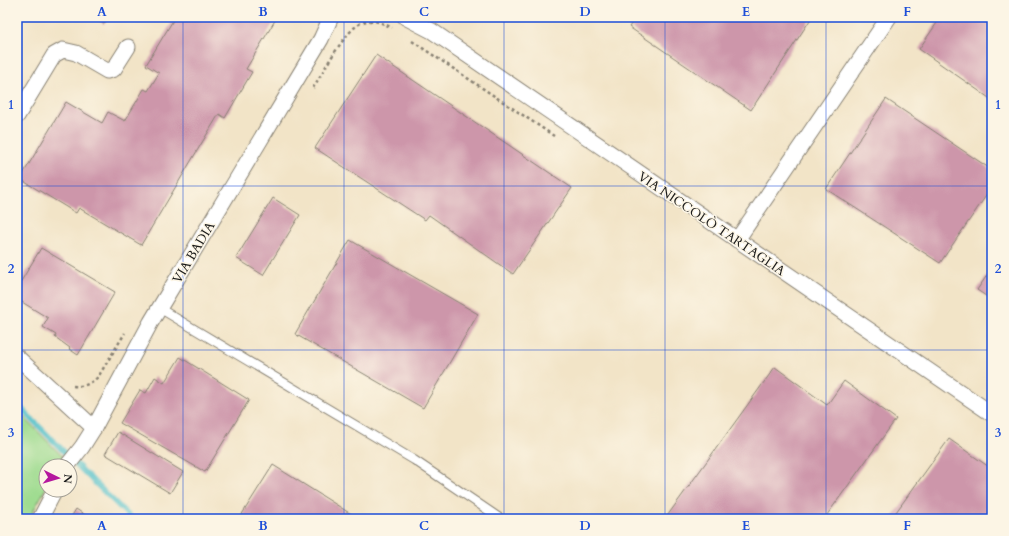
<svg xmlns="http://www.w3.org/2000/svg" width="1009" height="536" font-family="Cardo,serif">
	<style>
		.green { fill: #9fdc90; stroke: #5e7c56 }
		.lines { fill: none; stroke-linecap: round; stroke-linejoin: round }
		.stream { stroke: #53c1ca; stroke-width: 5.5 }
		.building { fill: #cd96aa }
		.lane-casing { stroke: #878072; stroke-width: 10 }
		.street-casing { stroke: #878072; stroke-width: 17 }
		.path { stroke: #878072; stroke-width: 2.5; stroke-dasharray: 3 3; stroke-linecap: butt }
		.lane { stroke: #fff; stroke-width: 8 }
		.street { stroke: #fff; stroke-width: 15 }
		.grid { fill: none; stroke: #1d4ed8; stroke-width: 1; stroke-opacity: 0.55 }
		.labels { text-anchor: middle; stroke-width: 3; stroke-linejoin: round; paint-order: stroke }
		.street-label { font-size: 13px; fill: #1c1c1c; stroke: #fcf5e5 }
		.neatline { fill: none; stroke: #1d4ed8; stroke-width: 1.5 }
		.grid-label { font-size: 13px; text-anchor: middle; font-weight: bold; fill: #1d4ed8 }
	</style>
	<rect width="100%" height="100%" fill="#fcf5e5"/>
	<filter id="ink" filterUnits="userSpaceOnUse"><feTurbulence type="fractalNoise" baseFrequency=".025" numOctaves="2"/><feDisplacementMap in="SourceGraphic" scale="8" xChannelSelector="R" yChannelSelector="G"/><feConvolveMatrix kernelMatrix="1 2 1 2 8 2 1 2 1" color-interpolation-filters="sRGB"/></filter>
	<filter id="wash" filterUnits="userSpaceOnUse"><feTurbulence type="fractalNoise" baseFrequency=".012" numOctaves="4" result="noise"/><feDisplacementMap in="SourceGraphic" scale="16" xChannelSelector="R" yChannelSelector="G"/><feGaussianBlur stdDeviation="0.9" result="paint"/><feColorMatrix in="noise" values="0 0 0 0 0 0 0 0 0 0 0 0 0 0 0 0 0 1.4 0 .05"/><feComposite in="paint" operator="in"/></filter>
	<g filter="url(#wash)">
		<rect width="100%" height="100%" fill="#f2e4c7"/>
		<polygon class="green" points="17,410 63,457 58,466 46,466 46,488 29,519 17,519"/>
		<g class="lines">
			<polyline class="stream" points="17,404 84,472 132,519"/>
		</g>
		<g id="blocks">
			<g class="building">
				<polygon points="92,17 108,17 104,24"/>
				<polygon points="175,17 192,18 192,17 277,17 246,69 252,72 225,118 219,114 141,245 79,208 76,213 20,179 66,102 102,123 108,112 125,121 144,89 148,91 159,73 146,65"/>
				<polygon points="636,17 812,17 751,110 629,27"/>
				<polygon points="941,17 992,17 992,100 919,49"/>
				<polygon points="376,55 572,188 513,274 429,215 425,220 315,148"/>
				<polygon points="886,99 992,170 992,187 940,263 826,189"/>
				<polygon points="273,198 300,215 263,275 236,258"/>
				<polygon points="350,240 478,314 423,408 295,334"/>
				<polygon points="41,248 115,292 78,355 69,349 70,348 55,337 56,335 43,327 48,318 17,299 17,288"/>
				<polygon points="992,268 992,300 977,290"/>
				<polygon points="180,357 249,400 205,472 120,423 140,390 146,393 155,377 164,383"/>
				<polygon points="775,367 827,405 844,381 896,419 824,519 665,519"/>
				<polygon points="118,432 183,472 170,493 105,454"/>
				<polygon points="949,439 992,469 992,519 891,519"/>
				<polygon points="273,465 359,519 239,519"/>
				<polygon points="76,509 91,519 70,519"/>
			</g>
		</g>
	</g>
	<g filter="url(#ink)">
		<use href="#blocks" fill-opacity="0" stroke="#878072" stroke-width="1"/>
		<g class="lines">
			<defs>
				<polyline id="lane" points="159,308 414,460 501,519"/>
				<g id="street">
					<polyline points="405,17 432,31 992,414"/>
					<polyline points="17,116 54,55 63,50 76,53 107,71 114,69 128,47"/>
					<polyline points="737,240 889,17"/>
					<polyline points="17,357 94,428"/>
					<polyline points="67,466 82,447 94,428 151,322 321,39 331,17"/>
					<polyline points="40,519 55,490"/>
				</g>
			</defs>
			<use href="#lane" class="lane-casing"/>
			<use href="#street" class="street-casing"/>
			<g class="path">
				<polyline points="412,41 554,136"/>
				<path d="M313,88C323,72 346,28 363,22C373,19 384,23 392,28"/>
				<path d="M73,386C84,387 90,384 98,377L125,333"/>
			</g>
			<use href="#lane" class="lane"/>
			<use href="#street" class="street"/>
		</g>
	</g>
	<path class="grid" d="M183,17V519M344,17V519M504,17V519M665,17V519M826,17V519M17,186H992M17,350H992"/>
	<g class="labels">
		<g class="street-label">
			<text transform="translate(712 223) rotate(34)" y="5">VIA NICCOLÒ TARTAGLIA</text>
			<text transform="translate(193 252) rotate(-59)" y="5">VIA BADIA</text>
		</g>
	</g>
	<rect width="1009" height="536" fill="none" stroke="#fcf5e5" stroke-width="44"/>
	<g transform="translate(58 478) rotate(95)"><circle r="19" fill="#fcf5e5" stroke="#a29e95"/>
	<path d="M0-3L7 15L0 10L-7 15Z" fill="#b5179e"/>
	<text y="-6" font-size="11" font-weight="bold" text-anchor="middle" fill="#1c1c1c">N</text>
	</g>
	<rect x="22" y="22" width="965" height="492" class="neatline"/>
	<g class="grid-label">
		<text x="102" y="16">A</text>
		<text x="263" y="16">B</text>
		<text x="424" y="16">C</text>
		<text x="585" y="16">D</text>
		<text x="746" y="16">E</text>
		<text x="907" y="16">F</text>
		<text x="11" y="109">1</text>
		<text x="998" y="109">1</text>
		<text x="11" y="273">2</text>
		<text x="998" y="273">2</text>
		<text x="11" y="437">3</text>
		<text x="998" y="437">3</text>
		<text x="102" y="530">A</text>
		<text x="263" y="530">B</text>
		<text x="424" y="530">C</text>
		<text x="585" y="530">D</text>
		<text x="746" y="530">E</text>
		<text x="907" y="530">F</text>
	</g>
</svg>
